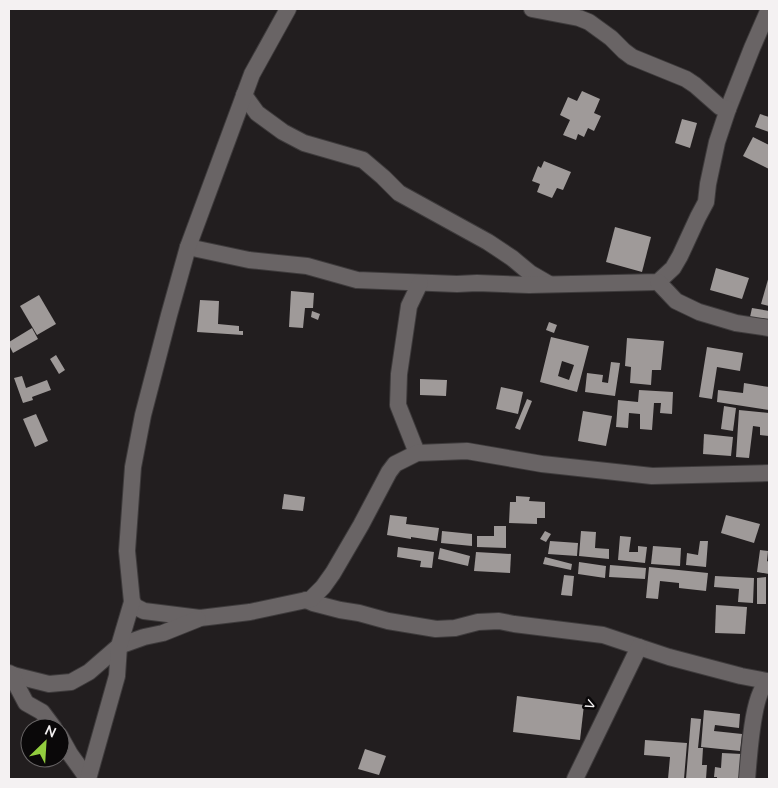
<svg xmlns="http://www.w3.org/2000/svg" width="778" height="788" font-family="'Nunito Sans',sans-serif">
	<style>
		.building { fill: #9f9a99; fill-rule: evenodd }
		.lines { fill: none; stroke-linecap: round; stroke-linejoin: round }
		.minor-casing { stroke: #3e3b3c; stroke-width: 18 }
		.minor { stroke: #696465; stroke-width: 16 }
		.labels { text-anchor: middle; stroke-width: 5; stroke-linejoin: round; paint-order: stroke }
		.street-label { font-size: 18px; fill: #f4f1f2; stroke: #0a0809 }
	</style>
	<rect width="100%" height="100%" fill="#221e1f"/>
	<g class="building">
		<polygon points="582,91 600,99 594,113 601,116 594,131 588,128 584,137 578,134 576,140 563,135 570,120 560,115 568,97 577,101"/>
		<polygon points="760,114 769,117 769,132 755,127"/>
		<polygon points="682,119 697,123 690,148 675,143"/>
		<polygon points="753,137 769,145 769,169 743,156"/>
		<polygon points="544,161 571,172 563,190 557,188 552,198 537,192 540,184 532,181 538,166 541,168"/>
		<polygon points="615,227 651,237 642,272 606,262"/>
		<polygon points="716,268 749,278 742,299 710,290"/>
		<polygon points="769,276 769,306 761,304"/>
		<polygon points="291,291 314,293 313,308 305,308 303,328 289,327"/>
		<polygon points="39,295 56,324 37,335 20,306"/>
		<polygon points="200,300 219,301 218,324 239,326 239,331 243,331 243,335 197,332"/>
		<polygon points="752,308 769,311 769,320 750,317"/>
		<polygon points="312,311 320,314 318,320 311,317"/>
		<polygon points="549,322 557,325 554,333 546,330"/>
		<polygon points="32,328 38,339 13,353 9,345 9,342"/>
		<path d="M551,337L589,346L577,392L540,382ZM562,361L574,365L569,380L558,376Z"/>
		<polygon points="627,338 664,341 661,370 652,370 651,385 630,383 631,367 625,366"/>
		<polygon points="707,347 743,353 740,371 717,367 712,399 699,397"/>
		<polygon points="56,355 65,370 59,374 50,359"/>
		<polygon points="611,362 620,363 615,396 585,392 587,373 603,375 602,382 608,383"/>
		<polygon points="22,376 26,388 47,380 51,390 32,397 33,400 23,403 14,378"/>
		<polygon points="420,379 447,380 446,396 420,395"/>
		<polygon points="744,383 769,387 769,410 717,402 718,390 743,393"/>
		<polygon points="501,387 523,392 518,414 496,409"/>
		<polygon points="639,390 673,392 672,414 660,413 661,403 654,403 652,430 640,429 640,414 629,413 628,428 616,427 618,400 638,402"/>
		<polygon points="527,399 532,401 520,430 515,428"/>
		<polygon points="724,406 736,408 733,431 721,429"/>
		<polygon points="739,410 769,413 769,436 760,435 760,427 753,426 749,458 736,457"/>
		<polygon points="583,411 612,416 606,446 578,441"/>
		<polygon points="36,414 48,441 35,447 23,419"/>
		<polygon points="704,434 733,437 731,456 703,454"/>
		<polygon points="284,494 305,497 303,511 282,509"/>
		<polygon points="516,496 530,497 529,501 545,502 545,518 537,518 537,524 509,523 510,502 516,502"/>
		<polygon points="390,515 407,517 406,524 439,528 437,541 411,537 411,539 387,535"/>
		<polygon points="726,515 760,524 754,543 721,533"/>
		<polygon points="494,526 506,526 506,548 477,547 477,536 494,536"/>
		<polygon points="442,531 472,534 472,546 441,543"/>
		<polygon points="545,531 551,534 546,542 540,539"/>
		<polygon points="581,531 596,532 595,548 609,549 609,559 579,556"/>
		<polygon points="620,536 631,537 629,552 638,552 638,546 647,547 645,563 618,560"/>
		<polygon points="550,541 578,543 577,556 548,554"/>
		<polygon points="700,541 708,541 706,567 686,565 687,553 698,555"/>
		<polygon points="653,546 681,548 680,566 651,564"/>
		<polygon points="398,547 434,552 432,568 420,567 421,561 397,557"/>
		<polygon points="440,548 470,556 468,566 438,559"/>
		<polygon points="760,550 768,551 767,561 769,562 769,574 757,572"/>
		<polygon points="476,552 511,554 510,573 474,571"/>
		<polygon points="545,557 572,564 571,570 543,564"/>
		<polygon points="579,562 606,566 605,578 578,574"/>
		<polygon points="610,565 646,568 645,579 609,577"/>
		<polygon points="649,567 708,573 706,591 679,588 679,583 660,581 658,599 646,598"/>
		<polygon points="564,575 574,576 572,596 561,595"/>
		<polygon points="715,576 754,578 753,603 738,602 739,589 714,587"/>
		<polygon points="766,577 766,604 757,604 757,578"/>
		<polygon points="716,605 747,607 745,634 715,633"/>
		<polygon points="517,696 584,705 580,740 513,732"/>
		<polygon points="704,710 740,714 739,728 715,725 714,731 742,734 740,751 701,747"/>
		<polygon points="691,718 701,719 698,748 703,748 702,765 707,765 706,779 686,779"/>
		<polygon points="645,740 687,743 684,779 668,779 670,757 644,755"/>
		<polygon points="365,749 386,756 379,775 358,769"/>
		<polygon points="722,753 742,754 740,779 717,779 717,777 714,777 715,767 721,768"/>
	</g>
	<g class="lines">
		<defs>
			<g id="minor">
				<polyline points="244,95 257,113 283,132 304,143 363,160 383,177 399,193 488,242 512,258 530,273 549,284"/>
				<polyline points="728,109 752,48 769,9"/>
				<polyline points="188,247 249,260 307,266 357,280 457,284 477,283 529,285 658,282 673,268 680,256 698,217 706,202 708,184 717,142 728,109 720,107 695,85 686,79 632,57 624,51 611,38 589,22 579,18 532,9"/>
				<polyline points="658,282 676,301 699,312 736,323 769,328"/>
				<polyline points="417,453 398,405 399,374 409,306 420,283"/>
				<polyline points="306,600 313,603 340,610 359,613 388,621 436,629 455,628 478,622 499,621 514,624 603,635 669,657 741,676 767,681"/>
				<polyline points="132,602 136,607 144,611 200,618 250,612 311,599 323,587 333,573 361,525 389,472 395,464 417,453 467,451 542,464 652,476 769,473"/>
				<polyline points="9,673 13,675 49,684 71,682 89,672 119,646 144,637 163,633 198,619"/>
				<polyline points="13,675 17,686 26,703 42,712 54,728"/>
				<polyline points="60,736 70,754 88,779"/>
				<polyline points="88,779 117,676 119,646 132,602 127,551 133,467 143,415 169,315 188,247 252,74 288,9"/>
				<polyline points="575,779 639,647"/>
				<path d="M747,779C749,759 752,690 769,681"/>
			</g>
		</defs>
		<use href="#minor" class="minor-casing"/>
		<use href="#minor" class="minor"/>
	</g>
	<g class="labels">
		<g class="street-label">
			<text transform="translate(589 704) rotate(-64)" y="6">v</text>
		</g>
	</g>
	<rect width="778" height="788" fill="none" stroke="#f4f1f2" stroke-width="20"/>
	<g transform="translate(45 743) rotate(25)"><circle r="24" fill="#0a0809" stroke="#686566"/>
	<path d="M0-4L9 19L0 12L-9 19Z" fill="#92cd3e"/>
	<text y="-8" font-size="14" font-weight="bold" text-anchor="middle" fill="#f4f1f2">N</text>
	</g>
</svg>
